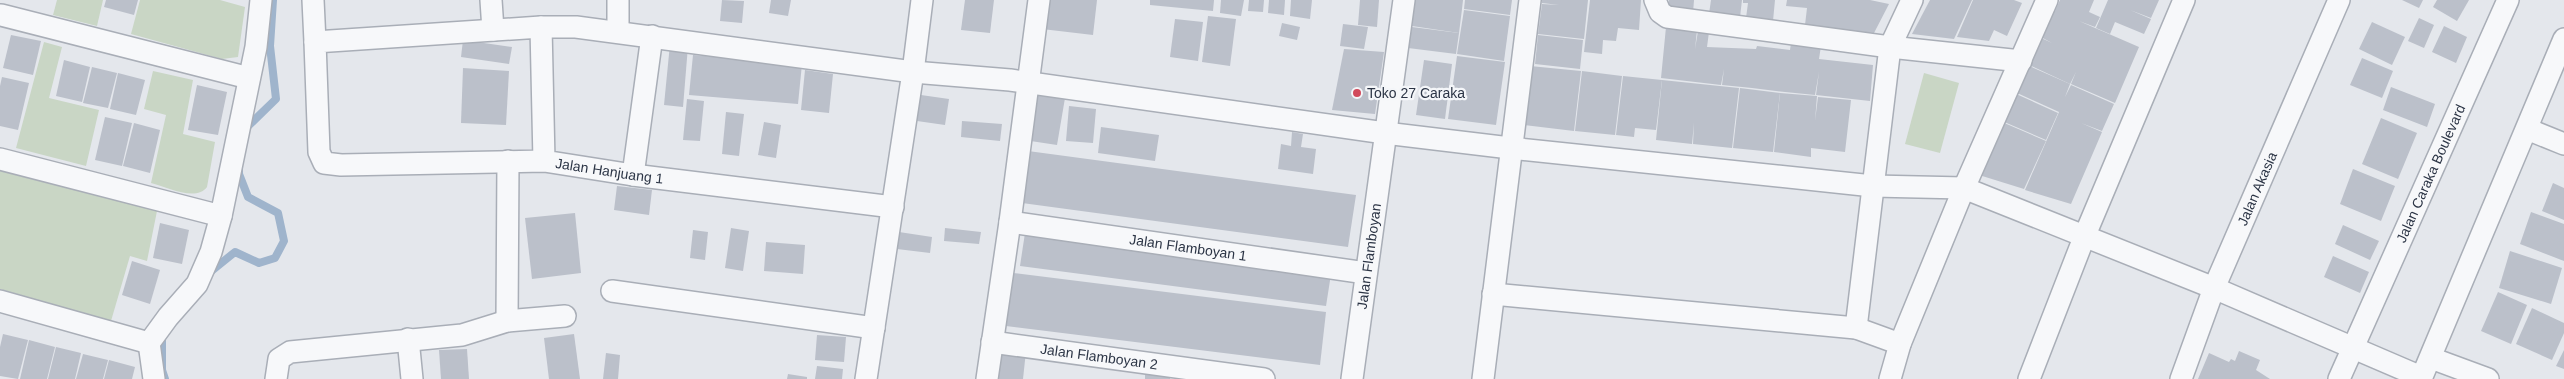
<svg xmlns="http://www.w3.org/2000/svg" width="2564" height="379" font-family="Helvetica,sans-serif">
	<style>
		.green { fill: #c9d6c5 }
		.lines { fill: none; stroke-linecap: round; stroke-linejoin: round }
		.stream { stroke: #9fb4cc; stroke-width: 8 }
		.building { fill: #bbc0ca }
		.minor-casing { stroke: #a9aeb7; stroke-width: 24 }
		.minor { stroke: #f7f8fa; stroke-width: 21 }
		.poi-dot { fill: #d1495b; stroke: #f4f6f9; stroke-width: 2 }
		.labels { text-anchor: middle; stroke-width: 4.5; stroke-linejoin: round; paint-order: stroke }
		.poi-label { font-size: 14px; fill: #2b3445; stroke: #f4f6f9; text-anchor: start }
		.street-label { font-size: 14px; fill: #2b3445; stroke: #f4f6f9 }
	</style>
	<rect width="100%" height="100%" fill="#e4e7ec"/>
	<g class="green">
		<polygon points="57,0 103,0 97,26 53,15"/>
		<polygon points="140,0 220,0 245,7 238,57 222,59 131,34"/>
		<polygon points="44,42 62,47 49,98 99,110 86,166 16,148"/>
		<path d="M153,71L193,80L183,134L215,142L207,187C196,202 167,187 151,183L166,115L144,109Z"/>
		<polygon points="1924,73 1959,83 1940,153 1905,144"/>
		<polygon points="0,171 157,211 147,261 130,256 111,321 0,289"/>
	</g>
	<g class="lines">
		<g class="stream">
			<polyline points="243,131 276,99 270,46 273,0"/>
			<polyline points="209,273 235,252 259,263 275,258 284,241 278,213 248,197 239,174 239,169"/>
			<polyline points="164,334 162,337 162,370 165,379"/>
		</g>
	</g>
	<g class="building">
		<polygon points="106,0 138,0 134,15 104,7"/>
		<polygon points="722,0 744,1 742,23 720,21"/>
		<polygon points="771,0 791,0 788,16 769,13"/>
		<polygon points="965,0 994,0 990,33 961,30"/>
		<polygon points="1045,0 1097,0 1093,35 1042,29"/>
		<polygon points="1150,0 1214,0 1213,11 1150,5"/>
		<polygon points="1221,0 1244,0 1241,16 1220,13"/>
		<polygon points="1249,0 1264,0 1263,12 1248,11"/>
		<polygon points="1269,0 1285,0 1284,15 1268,13"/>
		<polygon points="1291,0 1312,0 1310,19 1290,16"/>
		<polygon points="1360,0 1379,0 1377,27 1358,25"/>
		<polygon points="1415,0 1463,0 1462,9 1444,7 1462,9 1459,33 1412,26"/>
		<polygon points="1465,0 1512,0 1510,15 1464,9"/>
		<polygon points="1542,0 1588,0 1584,39 1538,34 1542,4 1559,5 1542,3"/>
		<polygon points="1590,0 1641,0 1639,30 1618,28 1616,41 1603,40 1602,54 1584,52"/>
		<polygon points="1669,0 1694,0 1693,13 1668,9"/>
		<polygon points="1711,0 1742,0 1740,17 1709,14"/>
		<polygon points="1743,0 1775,0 1773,21 1746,18 1748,3 1743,3"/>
		<polygon points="1787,0 1870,0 1889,4 1874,33 1805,25 1807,8 1786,6"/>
		<polygon points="1930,0 1972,0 1954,39 1912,34"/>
		<polygon points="1973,0 2014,0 2022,3 2007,36 1994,30 1989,41 1957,37"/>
		<polygon points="2060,0 2094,0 2089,12 2100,17 2095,27 2079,21 2139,47 2115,103 2071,84 2076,72 2070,84 2027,64 2039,37 2052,43 2039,36 2051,9 2055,11"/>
		<polygon points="2108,0 2159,0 2151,18 2130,10 2151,19 2144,34 2115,22 2110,34 2096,28"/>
		<polygon points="2402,0 2423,0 2419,8"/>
		<polygon points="2437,0 2469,0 2457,21 2433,7"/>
		<polygon points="1464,10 1510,16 1504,61 1457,54"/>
		<polygon points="1208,16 1236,19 1230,66 1202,62"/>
		<polygon points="2419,18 2434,25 2424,48 2408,41"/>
		<polygon points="1175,19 1203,22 1198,61 1170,57"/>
		<polygon points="2372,22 2405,37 2392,65 2359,49"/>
		<polygon points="1282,23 1300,27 1297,40 1279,36"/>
		<polygon points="1343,24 1368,27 1364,49 1340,46"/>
		<polygon points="2444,26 2467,37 2456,63 2432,52"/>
		<polygon points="1412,27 1459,33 1456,54 1408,48"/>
		<polygon points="1666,27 1697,30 1695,49 1698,31 1709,32 1707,47 1756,49 1757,46 1790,50 1791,43 1821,46 1819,59 1873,65 1870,101 1816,95 1819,72 1815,95 1785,92 1788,71 1785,92 1752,88 1754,71 1752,88 1722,85 1724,69 1721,85 1661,78"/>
		<polygon points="11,35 41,41 33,75 3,68"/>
		<polygon points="1538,35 1583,40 1580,69 1535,64"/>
		<polygon points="463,40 512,47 509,64 461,57"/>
		<polygon points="670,44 688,46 683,107 664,105"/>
		<polygon points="1344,49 1384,52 1375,114 1332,110"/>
		<polygon points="693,55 802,64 798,104 689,95"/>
		<polygon points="1457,56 1505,62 1496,125 1448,119"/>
		<polygon points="2362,58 2393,71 2382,98 2350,85"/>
		<polygon points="64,60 90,67 82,102 56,96"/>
		<polygon points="1424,60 1452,64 1445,119 1416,115"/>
		<polygon points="2027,65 2070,84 2065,97 2071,85 2114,104 2102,131 2081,123 2102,132 2090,160 2077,155 2090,160 2071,204 2025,190 2059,112 2015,92"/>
		<polygon points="1530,66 1581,71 1574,131 1523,125"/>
		<polygon points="92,67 117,73 108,108 83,103"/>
		<polygon points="463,68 509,71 506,125 461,123"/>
		<polygon points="805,70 833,74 829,113 801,110"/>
		<polygon points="1582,71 1622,76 1615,135 1575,131"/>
		<polygon points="118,73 145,80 136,115 110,109"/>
		<polygon points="1623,76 1662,80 1656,130 1635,128 1634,137 1616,135"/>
		<polygon points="2,77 29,83 18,130 0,126 0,86"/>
		<polygon points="1662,80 1739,88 1732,148 1693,144 1694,123 1692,144 1656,140"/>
		<polygon points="197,85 227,92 218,135 188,130"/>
		<polygon points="2391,87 2435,104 2427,127 2383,110"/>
		<polygon points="1740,88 1780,93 1773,152 1733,148"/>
		<polygon points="1031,93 1065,98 1057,145 1024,140"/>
		<polygon points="1780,93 1817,96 1815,121 1818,97 1851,100 1845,152 1811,148 1811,157 1774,152"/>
		<polygon points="2014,93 2058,113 2046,140 2002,121"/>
		<polygon points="914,94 949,99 945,125 910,120"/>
		<polygon points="687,99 704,101 700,141 683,140"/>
		<polygon points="1069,106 1096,109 1093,143 1066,141"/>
		<polygon points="726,112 744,114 739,156 722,154"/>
		<polygon points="105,117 132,123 122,166 95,160"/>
		<polygon points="2381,118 2417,133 2398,179 2362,164"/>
		<polygon points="962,121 1002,124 1000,141 961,137"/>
		<polygon points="764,122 781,125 776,158 758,155"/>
		<polygon points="2002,122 2046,141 2024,189 1979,175"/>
		<polygon points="134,123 160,130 150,173 123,166"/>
		<polygon points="1101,127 1159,135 1155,161 1098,153"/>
		<polygon points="1292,132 1303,134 1301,147 1316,149 1313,174 1278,169 1281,144 1291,146"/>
		<polygon points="1028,151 1356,195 1348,247 1022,203"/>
		<polygon points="2353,169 2395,186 2381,221 2340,204"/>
		<polygon points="2553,183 2564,188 2564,220 2542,211"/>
		<polygon points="617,186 652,190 649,215 614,210"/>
		<polygon points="2531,212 2564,224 2564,261 2520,244"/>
		<polygon points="575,213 581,273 532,279 525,218"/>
		<polygon points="160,223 189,230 182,264 153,258"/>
		<polygon points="2343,225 2379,241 2370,260 2335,244"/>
		<polygon points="731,228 749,231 743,271 725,268"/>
		<polygon points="945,228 981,232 979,244 944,241"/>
		<polygon points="693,230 708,232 705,260 690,258"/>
		<polygon points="899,232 932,237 930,253 897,249"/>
		<polygon points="1025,233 1331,274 1326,306 1020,266"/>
		<polygon points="766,242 805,245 803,274 764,271"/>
		<polygon points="2510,251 2562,268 2551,304 2499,288"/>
		<polygon points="2333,256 2369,272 2360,293 2324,277"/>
		<polygon points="132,261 160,270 150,304 122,295"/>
		<polygon points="1013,273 1326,312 1320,365 1006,326"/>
		<polygon points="2498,292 2527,305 2511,344 2481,331"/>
		<polygon points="2532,308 2564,323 2564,333 2552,360 2516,344"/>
		<polygon points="3,334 28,340 18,379 0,376 0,347"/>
		<polygon points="574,334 580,379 549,379 544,338"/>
		<polygon points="817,335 846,337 844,362 815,360"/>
		<polygon points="29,340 55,347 47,379 20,379"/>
		<polygon points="56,347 81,353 75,379 48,379"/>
		<polygon points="994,348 1026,351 1023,379 990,379"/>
		<polygon points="467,349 469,379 441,379 439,350"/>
		<polygon points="2564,350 2564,369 2556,366"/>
		<polygon points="2239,351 2260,360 2256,370 2270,379 2198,379 2209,353 2229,362 2231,359 2235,361"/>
		<polygon points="606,353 620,355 618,379 603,379"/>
		<polygon points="83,354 108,360 103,379 76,379"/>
		<polygon points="109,360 135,367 132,379 104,379"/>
		<polygon points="817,366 843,369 842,379 815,379"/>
		<polygon points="788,374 807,377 807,379 787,379"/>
		<polygon points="1145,374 1171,374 1170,379 1145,379"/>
	</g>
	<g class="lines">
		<defs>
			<g id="minor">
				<polyline points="313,0 315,42"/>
				<polyline points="491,0 493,30"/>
				<polyline points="1655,0 1660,12 1667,17 1890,47 2021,61"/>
				<polyline points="1,15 249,78"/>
				<polyline points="541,27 576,27 913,72 1010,80 1385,133 1510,148 1873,186 1964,188 2214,288 2421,377"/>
				<polyline points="618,32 618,0"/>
				<polyline points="2527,129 2564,144"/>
				<polyline points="0,159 221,216"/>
				<path id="s1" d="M544,161L541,27L315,42L319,152L324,163L341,165L544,161L633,175L893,207"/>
				<polyline points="633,175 652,36"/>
				<path id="s2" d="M1010,222L1366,273"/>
				<polyline points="612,291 874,328"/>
				<polyline points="1493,294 1856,328 1900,344"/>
				<polyline points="0,301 149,343"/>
				<polyline points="507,321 508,161"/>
				<polyline points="1856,328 1890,47 1912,0"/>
				<polyline points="408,339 412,379"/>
				<path id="s3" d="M992,342L1264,379"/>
				<polyline points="2431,358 2488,379"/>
				<polyline points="154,379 149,343 168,317 197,284 211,252 221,216 256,47 261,0"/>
				<polyline points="276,379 279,359 290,352 462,335 507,321 565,316"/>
				<polyline points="866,379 913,72 922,0"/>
				<polyline points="987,379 1010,222 1039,0"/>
				<path id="s4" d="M1352,379L1404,0"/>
				<polyline points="1483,379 1530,0"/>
				<polyline points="1890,379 1900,344 1964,188 2047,0"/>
				<polyline points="2029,379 2085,235 2184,0"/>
				<path id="s5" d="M2181,379L2214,288L2339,0"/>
				<path id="s6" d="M2339,379L2508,0"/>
				<polyline points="2421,379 2564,39"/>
			</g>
		</defs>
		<use href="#minor" class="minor-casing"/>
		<use href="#minor" class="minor"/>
	</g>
	<circle class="poi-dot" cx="1357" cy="93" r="5"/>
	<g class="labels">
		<g class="poi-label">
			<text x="1367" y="98">Toko 27 Caraka</text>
		</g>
		<g class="street-label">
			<text dy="5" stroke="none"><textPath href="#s1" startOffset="769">Jalan Hanjuang 1</textPath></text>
			<text dy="5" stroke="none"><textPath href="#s6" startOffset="225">Jalan Caraka Boulevard</textPath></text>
			<text dy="5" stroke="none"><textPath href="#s5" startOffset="205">Jalan Akasia</textPath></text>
			<text dy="5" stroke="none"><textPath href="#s2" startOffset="180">Jalan Flamboyan 1</textPath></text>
			<text dy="5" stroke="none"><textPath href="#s4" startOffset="124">Jalan Flamboyan</textPath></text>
			<text dy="5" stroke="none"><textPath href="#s3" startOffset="108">Jalan Flamboyan 2</textPath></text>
		</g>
	</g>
</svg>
